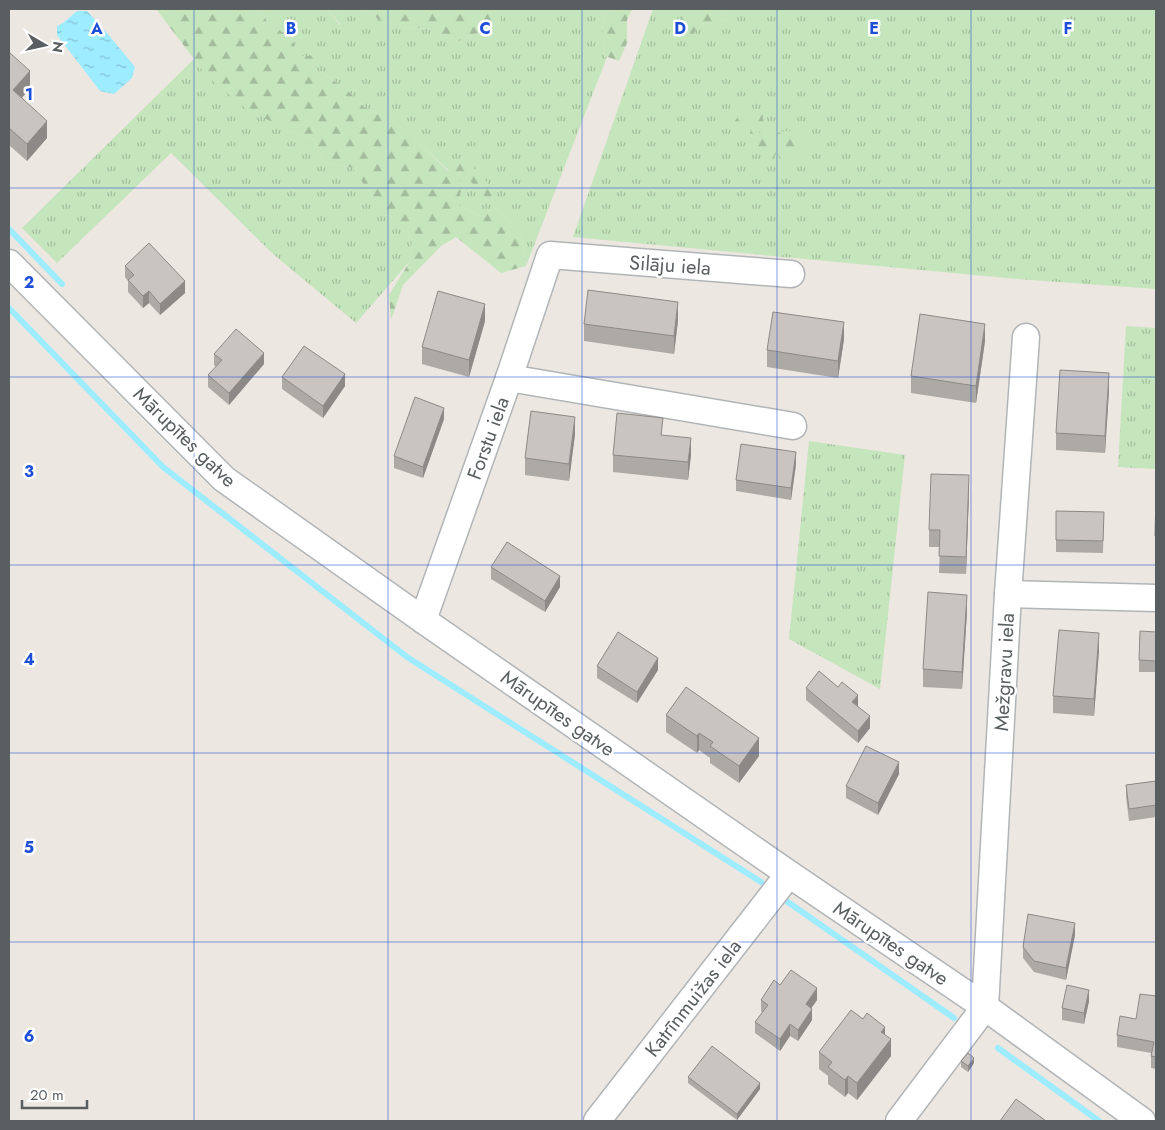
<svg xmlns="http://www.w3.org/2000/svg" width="1165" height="1130" font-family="Jost,sans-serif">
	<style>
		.grass { fill: url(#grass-tufts) }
		.forest { fill: url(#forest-firs) }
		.water { fill: url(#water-ripples) }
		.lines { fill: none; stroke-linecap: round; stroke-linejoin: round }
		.stream { stroke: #9decff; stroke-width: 6 }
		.minor-casing { stroke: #b1b5b8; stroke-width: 29 }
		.minor { stroke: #fff; stroke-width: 26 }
		.wall { fill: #ada9a4 }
		.shaded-wall { fill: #8d8986 }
		.building { fill: #c9c4bf; stroke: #8d8986 }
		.grid { fill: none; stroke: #1d4ed8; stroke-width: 1; stroke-opacity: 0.55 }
		.labels { text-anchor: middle; stroke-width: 5; stroke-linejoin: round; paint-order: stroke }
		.street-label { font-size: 20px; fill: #595f61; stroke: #fff }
		.grid-label { font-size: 16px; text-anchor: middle; font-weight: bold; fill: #1d4ed8; stroke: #fff; stroke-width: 5; stroke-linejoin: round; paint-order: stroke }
	</style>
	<defs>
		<pattern id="grass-tufts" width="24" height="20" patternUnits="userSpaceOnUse" patternTransform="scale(1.25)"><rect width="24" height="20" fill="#c5e5bc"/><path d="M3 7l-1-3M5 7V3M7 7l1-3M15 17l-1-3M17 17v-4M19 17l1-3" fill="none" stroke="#a3bd9c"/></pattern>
		<pattern id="forest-firs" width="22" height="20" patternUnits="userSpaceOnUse" patternTransform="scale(1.25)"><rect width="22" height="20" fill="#c5e5bc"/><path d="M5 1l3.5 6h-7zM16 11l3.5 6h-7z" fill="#a3bd9c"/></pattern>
		<pattern id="water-ripples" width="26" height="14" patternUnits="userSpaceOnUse" patternTransform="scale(1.25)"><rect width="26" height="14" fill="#9decff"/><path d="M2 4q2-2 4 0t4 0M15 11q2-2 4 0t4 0" fill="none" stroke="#83c2d2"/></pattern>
	</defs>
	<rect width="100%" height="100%" fill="#ece7e0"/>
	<g class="grass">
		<polygon points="261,9 327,9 340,25 342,9 364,9 381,21 407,27 429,29 457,42 501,23 501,9 609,9 602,24 605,56 607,57 526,266 521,231 494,207 482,217 458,205 462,186 457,175 462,171 486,198 464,158 449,171 419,143 390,119 364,107 345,88 312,67 320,56 299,56 291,36 269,26"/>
		<polygon points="653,9 685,9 701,25 728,19 719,9 1156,9 1156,289 1017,279 573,237"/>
		<polygon points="194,59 207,76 291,131 314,139 323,163 335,164 352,168 385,212 412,240 410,261 356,323 273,254 171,153 57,263 22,228"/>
		<polygon points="1126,326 1156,328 1156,469 1118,467"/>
		<polygon points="809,441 905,455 880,689 789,639"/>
	</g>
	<g class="forest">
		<polygon points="156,9 261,9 269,26 291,36 299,56 320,56 312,67 345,88 364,107 390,119 419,143 448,171 464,158 498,194 486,198 461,171 457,175 462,186 458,205 482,217 494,207 521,231 526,266 501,273 456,237 441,246 403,285 391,320 389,295 410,261 412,240 385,212 352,168 335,164 323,163 314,139 291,131 246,109 207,76"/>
		<polygon points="327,9 342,9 341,25"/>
		<polygon points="364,9 501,9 501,23 457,42 429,29 407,27 381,21"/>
		<polygon points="609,9 632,9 627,20 627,43 619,61 605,56 602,24"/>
		<polygon points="685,9 719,9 728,19 701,25 690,37 678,23 686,11"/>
		<path d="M762,110L764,127L759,132L766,140C782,130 786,128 805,136L806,146L790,149L795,162L781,164L777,150L772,164L749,144L751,126L733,124L739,115Z"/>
	</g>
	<polygon class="water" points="77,11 87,11 107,33 135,67 132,78 114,94 100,91 57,35 57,26 63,23"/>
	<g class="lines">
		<g class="stream">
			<polyline points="9,229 62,284"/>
			<polyline points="9,308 163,467 407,657 761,882"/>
			<polyline points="785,900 954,1018"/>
			<polyline points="998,1048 1099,1121"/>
		</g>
		<defs>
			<g id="minor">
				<polyline points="9,263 224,479 423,620 789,874 985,1007 1142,1121"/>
				<polyline points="509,378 793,426"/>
				<polyline points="1008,594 1156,598"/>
				<polyline points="423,620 509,378 550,255 791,274"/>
				<polyline points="597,1121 789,874"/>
				<polyline points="899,1121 985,1007 1008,594 1026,337"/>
			</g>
		</defs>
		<use href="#minor" class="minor-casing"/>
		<use href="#minor" class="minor"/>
	</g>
	<g class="wall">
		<polygon points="9,54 30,89 22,97 47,138 27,161 9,145"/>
		<polygon points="125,266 185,293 160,315 149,303 143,308 128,292 128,281 125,277"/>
		<polygon points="678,320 674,354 584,341 584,324"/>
		<polygon points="485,321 469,377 422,364 422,347"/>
		<polygon points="844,339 838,378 767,367 767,350"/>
		<polygon points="985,341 976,403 911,393 911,376"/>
		<polygon points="214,354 264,364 229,405 208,387 208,375 216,367 214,365"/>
		<polygon points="282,377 345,386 323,418 282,389"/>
		<polygon points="1109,390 1105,453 1056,450 1056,433"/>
		<polygon points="444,419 423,478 394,468 394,456"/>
		<polygon points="575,434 569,481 525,475 525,458"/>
		<polygon points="663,435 691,455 688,480 613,472 613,455"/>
		<polygon points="796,464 791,500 736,491 736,480"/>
		<polygon points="1156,490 1156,554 1155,554"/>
		<polygon points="969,492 966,574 939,573 940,547 929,547 929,530"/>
		<polygon points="1056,511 1104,512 1103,553 1056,552"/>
		<polygon points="491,567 560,587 545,612 491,579"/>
		<polygon points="967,612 962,689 923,687 923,669"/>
		<polygon points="1156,632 1156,672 1139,672 1139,660"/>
		<polygon points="1099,650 1094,716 1053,713 1053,696"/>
		<polygon points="597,666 658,670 637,703 597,678"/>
		<polygon points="806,688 858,706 870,728 858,743 806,700"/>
		<polygon points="666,715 759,756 739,783 710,763 710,758 699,750 697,753 666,732"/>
		<polygon points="899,774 878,815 846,798 846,786"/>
		<polygon points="1156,781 1156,817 1129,821 1126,797 1126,785"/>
		<polygon points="1075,935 1066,980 1034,972 1023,958 1023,947"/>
		<polygon points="780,985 817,1000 811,1008 812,1020 798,1041 790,1036 780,1051 755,1033 755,1022 762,1012 761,1011 761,1000"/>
		<polygon points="1156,996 1156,1069 1151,1068 1151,1053 1117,1047 1117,1035 1136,1019"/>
		<polygon points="1089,1001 1084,1024 1062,1020 1062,1008"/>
		<polygon points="885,1034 891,1056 857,1100 848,1093 845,1097 828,1084 828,1076 819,1069 819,1052"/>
		<polygon points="961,1061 974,1063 968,1072 961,1067"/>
		<polygon points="688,1077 760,1089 737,1120 688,1083"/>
	</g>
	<g class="shaded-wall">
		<polygon points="30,71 30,89 13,107 13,90"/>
		<polygon points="47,121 47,138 27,161 27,144"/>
		<polygon points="185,281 185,293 160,315 160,304"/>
		<polygon points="149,291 149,303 143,308 143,296"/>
		<polygon points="678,302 678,320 674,354 674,336"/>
		<polygon points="485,304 485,321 469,377 469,360"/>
		<polygon points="844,322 844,339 838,378 838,361"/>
		<polygon points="985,324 985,341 976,403 976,386"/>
		<polygon points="264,353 264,364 229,405 229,393"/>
		<polygon points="1109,373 1109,390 1105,453 1105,436"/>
		<polygon points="345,374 345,386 323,418 323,406"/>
		<polygon points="444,408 444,419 423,478 423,467"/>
		<polygon points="575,417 575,434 569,481 569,464"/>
		<polygon points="691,438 691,455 688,480 688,462"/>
		<polygon points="796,452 796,464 791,500 791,488"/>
		<polygon points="969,475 969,492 966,574 966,557"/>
		<polygon points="560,576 560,587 545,612 545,601"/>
		<polygon points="967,595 967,612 962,689 962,672"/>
		<polygon points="1099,633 1099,650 1094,716 1094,699"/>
		<polygon points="658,658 658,670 637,703 637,692"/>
		<polygon points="858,695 858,706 852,702"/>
		<polygon points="870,716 870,728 858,743 858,731"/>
		<polygon points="699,733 699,750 697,753 697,736"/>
		<polygon points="759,738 759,756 739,783 739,766"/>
		<polygon points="899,762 899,774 878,815 878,803"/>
		<polygon points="1075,923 1075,935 1066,980 1066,968"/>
		<polygon points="817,988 817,1000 806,1016 806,1004"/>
		<polygon points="1089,990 1089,1001 1084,1024 1084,1013"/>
		<polygon points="812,1009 812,1020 798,1041 798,1030"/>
		<polygon points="790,1024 790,1036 780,1051 780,1039"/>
		<polygon points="885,1027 885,1044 881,1032"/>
		<polygon points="891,1039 891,1056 857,1100 857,1083"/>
		<polygon points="974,1058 974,1063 968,1072 968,1066"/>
		<polygon points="848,1076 848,1093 845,1097 845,1080"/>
		<polygon points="760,1083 760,1089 737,1120 737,1114"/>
	</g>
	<g class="building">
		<polygon points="10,53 30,71 13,90 47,121 27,144 9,128 9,54"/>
		<polygon points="149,243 185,281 160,304 149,291 143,296 128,280 134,275 125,266"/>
		<polygon points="588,290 678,302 674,336 584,324"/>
		<polygon points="438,291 485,304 469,360 422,347"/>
		<polygon points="773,312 844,322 838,361 767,350"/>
		<polygon points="920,314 985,324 976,386 911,376"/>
		<polygon points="236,329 264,353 229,393 208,375 222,360 214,354"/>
		<polygon points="304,346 345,374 323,406 282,377"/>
		<polygon points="1060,370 1109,373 1105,436 1056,433"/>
		<polygon points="415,397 444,408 423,467 394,456"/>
		<polygon points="531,411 575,417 569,464 525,458"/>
		<polygon points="617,413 663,418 661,435 691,438 688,462 613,455"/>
		<polygon points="741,444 796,452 791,488 736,480"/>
		<polygon points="931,474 969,475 966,557 939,556 940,530 929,530"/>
		<polygon points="1156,490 1156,536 1155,536"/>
		<polygon points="1056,511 1104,512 1103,541 1056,540"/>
		<polygon points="507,542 560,576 545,601 491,567"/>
		<polygon points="928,592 967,595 962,672 923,669"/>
		<polygon points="1059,630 1099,633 1094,699 1053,696"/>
		<polygon points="1140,631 1156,632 1156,661 1139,660"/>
		<polygon points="618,632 658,658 637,692 597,666"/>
		<polygon points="819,671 838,687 842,682 858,695 852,702 870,716 858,731 806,688"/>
		<polygon points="686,687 759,738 739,766 710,746 713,742 699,733 697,736 666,715"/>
		<polygon points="866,746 899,762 878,803 846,786"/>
		<polygon points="1156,781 1156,805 1129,809 1126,785"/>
		<polygon points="1028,914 1075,923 1066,968 1034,961 1023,947"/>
		<polygon points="791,970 817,988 806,1004 812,1009 798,1030 790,1024 780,1039 755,1022 768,1005 761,1000 774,980 780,985"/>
		<polygon points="1067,985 1089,990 1084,1013 1062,1008"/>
		<polygon points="1140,994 1156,996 1156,1057 1151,1056 1154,1042 1117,1035 1120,1016 1136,1019"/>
		<polygon points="851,1010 863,1019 867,1013 885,1027 881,1032 891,1039 857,1083 848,1076 845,1080 828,1067 832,1062 819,1052"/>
		<polygon points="712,1046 760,1083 737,1114 688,1077"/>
		<polygon points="968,1053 974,1058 968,1066 961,1061"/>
		<polygon points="1016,1099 1046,1121 1000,1121"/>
	</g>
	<path class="grid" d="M194,9V1121M388,9V1121M582,9V1121M777,9V1121M971,9V1121M9,188H1156M9,377H1156M9,565H1156M9,753H1156M9,942H1156"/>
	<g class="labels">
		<g class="street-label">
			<text transform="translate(670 265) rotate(4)" y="7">Silāju iela</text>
			<text transform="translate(185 437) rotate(44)" y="7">Mārupītes gatve</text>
			<text transform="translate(488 438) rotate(-70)" y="7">Forstu iela</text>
			<text transform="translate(1004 672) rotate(-87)" y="7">Mežgravu iela</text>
			<text transform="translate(558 713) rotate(35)" y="7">Mārupītes gatve</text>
			<text transform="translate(891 943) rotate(34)" y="7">Mārupītes gatve</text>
			<text transform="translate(693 998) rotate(-52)" y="7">Katrīnmuižas iela</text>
		</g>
	</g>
	<g class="grid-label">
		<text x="97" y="34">A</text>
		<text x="291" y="34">B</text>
		<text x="485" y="34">C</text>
		<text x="680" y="34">D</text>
		<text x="874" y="34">E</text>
		<text x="1068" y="34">F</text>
		<text x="29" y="100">1</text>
		<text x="29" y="288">2</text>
		<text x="29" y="477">3</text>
		<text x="29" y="665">4</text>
		<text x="29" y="853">5</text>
		<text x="29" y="1042">6</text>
	</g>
	<rect width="1165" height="1130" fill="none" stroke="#595f61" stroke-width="20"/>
	<g transform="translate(45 45) rotate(99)" stroke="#ffffff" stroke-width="4" paint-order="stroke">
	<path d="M0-4L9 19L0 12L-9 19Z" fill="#595f61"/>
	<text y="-8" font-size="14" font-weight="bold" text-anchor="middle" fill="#595f61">N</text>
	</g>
	<path d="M22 1100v8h65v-8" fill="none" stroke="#595f61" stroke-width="2.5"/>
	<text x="30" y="1100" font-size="15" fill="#595f61" stroke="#ffffff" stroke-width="4" paint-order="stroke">20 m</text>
</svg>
